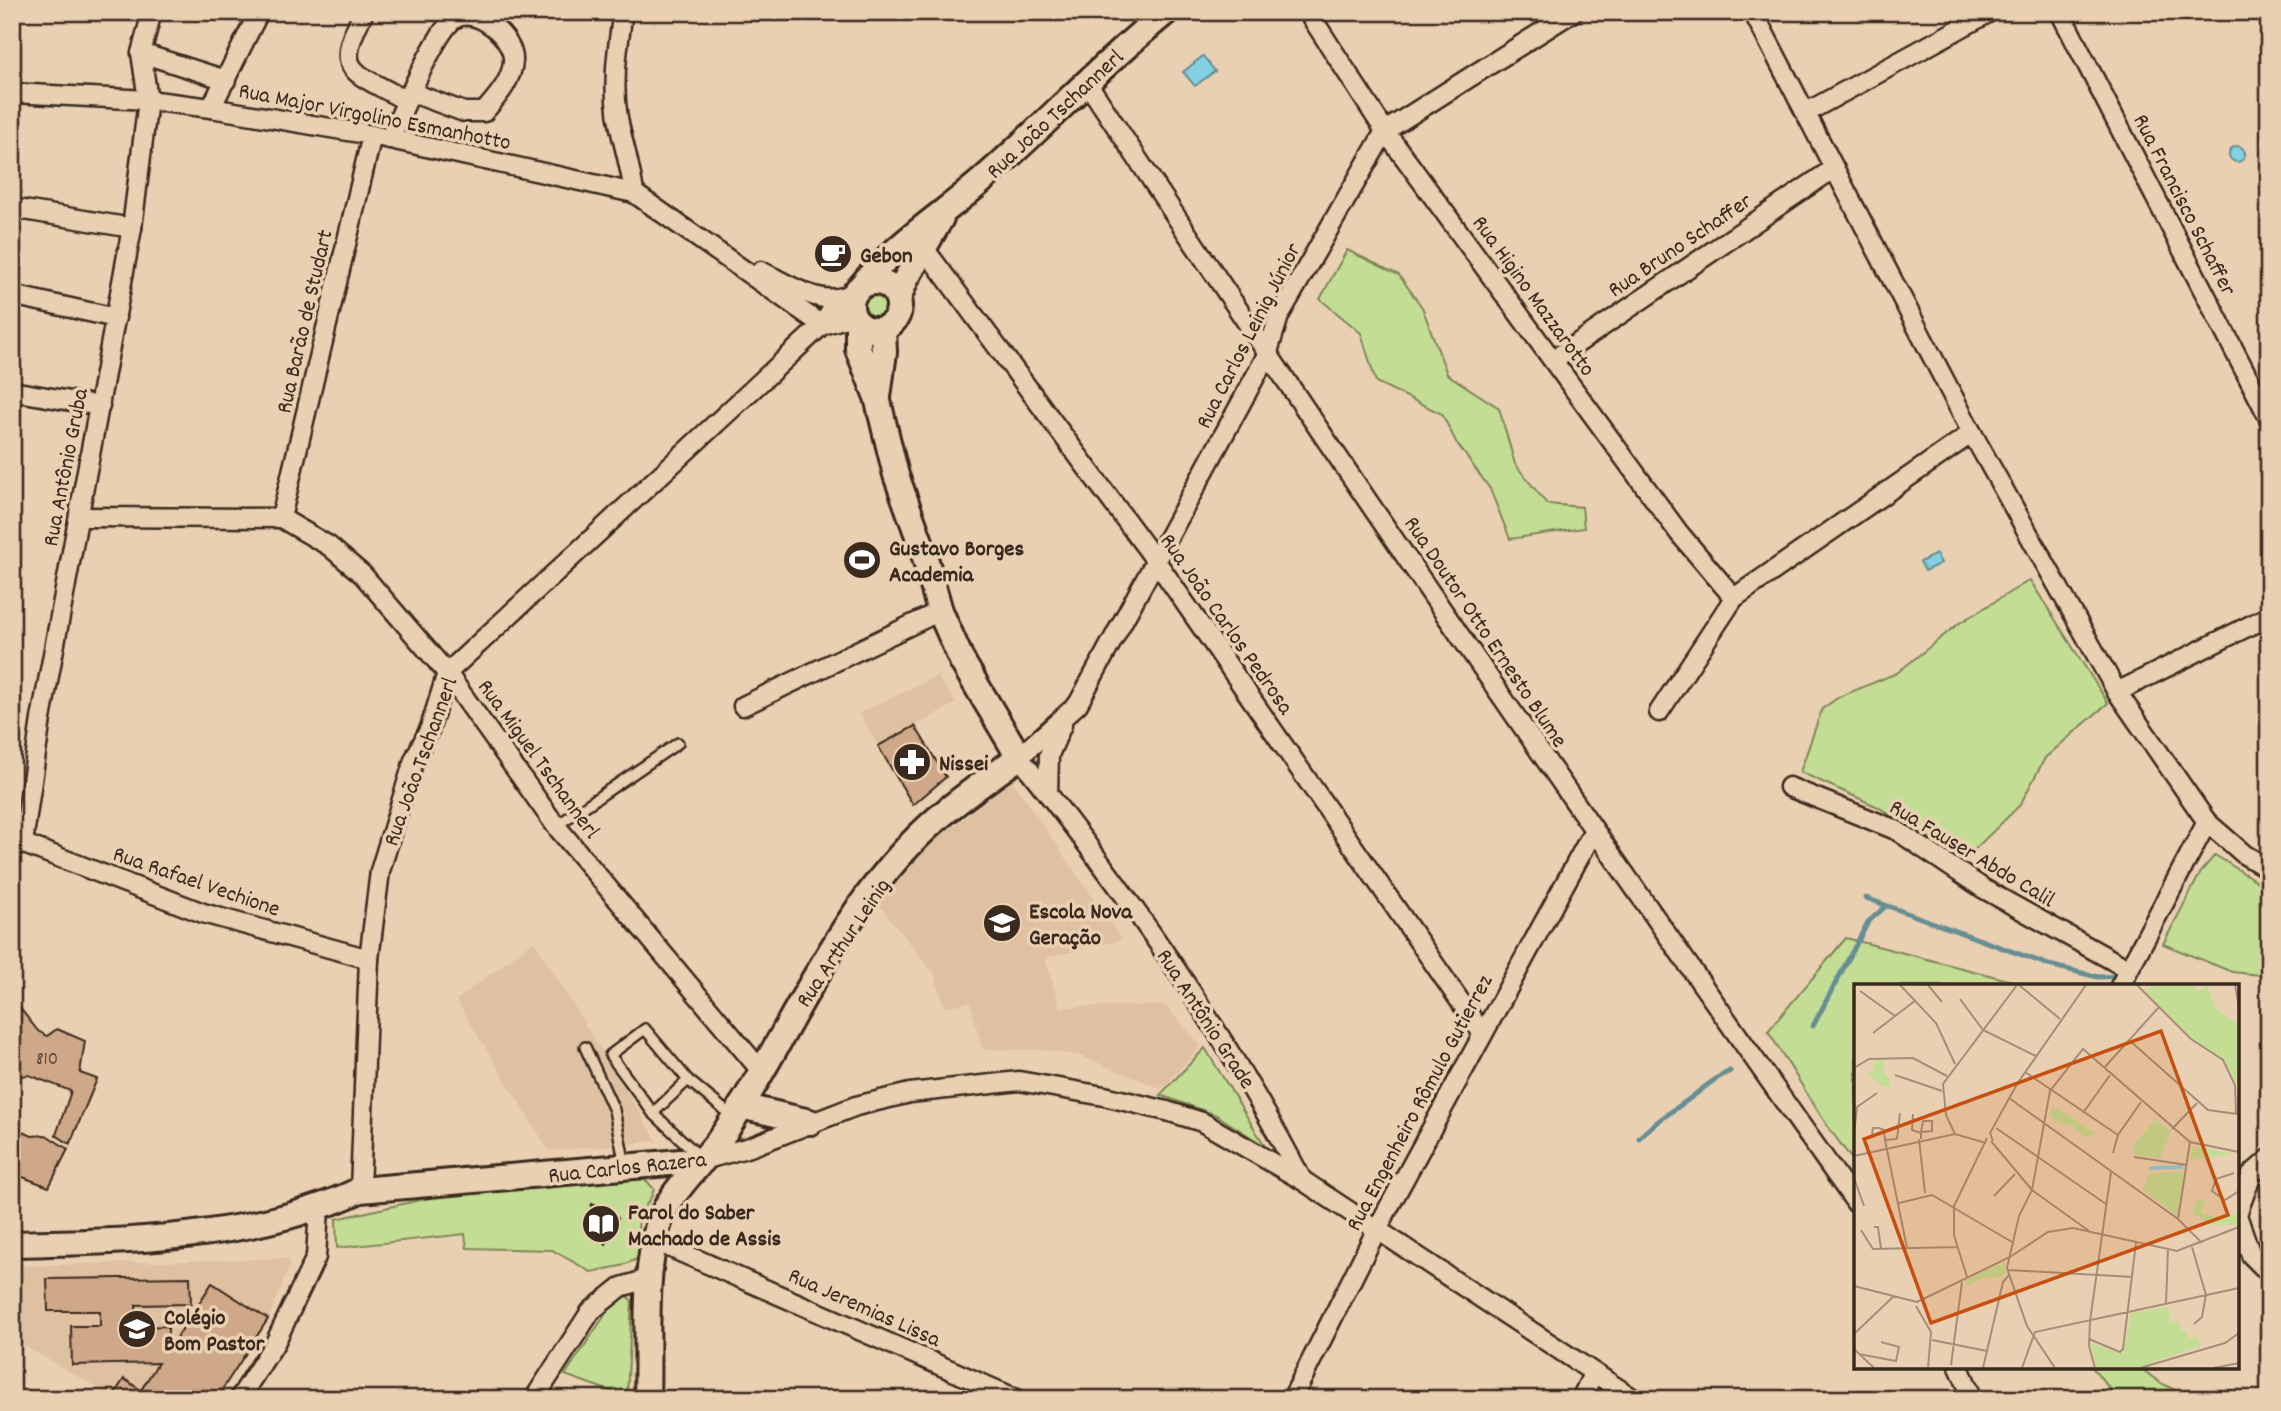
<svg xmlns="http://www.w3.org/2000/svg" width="2281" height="1411" font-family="Dekko,sans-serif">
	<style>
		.built { fill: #dfc1a2 }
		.green { fill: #c3dd94; stroke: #7f8459; stroke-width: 2 }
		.water { fill: #82d0e1; stroke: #668e93; stroke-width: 2 }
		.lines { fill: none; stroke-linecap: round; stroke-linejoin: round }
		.stream { stroke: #668e93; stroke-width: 5 }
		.building { fill: #cea888; stroke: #3b2a1e; stroke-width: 2 }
		.lane-casing { stroke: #3b2a1e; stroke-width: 14 }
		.street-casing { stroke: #3b2a1e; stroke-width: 23 }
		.secondary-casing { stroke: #3b2a1e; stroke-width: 30 }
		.lane { stroke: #ead0b2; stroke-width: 9 }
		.street { stroke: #ead0b2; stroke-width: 18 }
		.secondary { stroke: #ead0b2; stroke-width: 24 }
		.labels { text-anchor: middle; stroke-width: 7; stroke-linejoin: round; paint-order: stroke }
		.number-label { font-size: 19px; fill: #604a38 }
		.street-label { font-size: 23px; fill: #3b2a1e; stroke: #ead0b2 }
		.poi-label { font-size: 23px; font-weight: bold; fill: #3b2a1e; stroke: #ead0b2; text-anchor: start }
		.inset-river { fill: none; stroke: #82d0e1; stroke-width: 3.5 }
		.inset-road { fill: none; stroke: #a48e77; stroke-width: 2 }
		.view { fill: #c55010; fill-opacity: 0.15; stroke: #c55010; stroke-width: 3.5 }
		.inset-edge { fill: none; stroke: #3b2a1e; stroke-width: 3.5 }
	</style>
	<rect width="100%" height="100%" fill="#ead0b2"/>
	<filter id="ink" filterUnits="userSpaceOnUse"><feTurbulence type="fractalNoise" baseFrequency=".0143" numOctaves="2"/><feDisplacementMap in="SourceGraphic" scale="14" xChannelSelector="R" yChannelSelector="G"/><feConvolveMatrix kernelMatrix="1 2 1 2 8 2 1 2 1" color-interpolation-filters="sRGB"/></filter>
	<g filter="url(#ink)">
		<g class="built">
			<polygon points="937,676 956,703 878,746 859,713"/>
			<polygon points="1012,780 1122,940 1045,958 1060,1007 1165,1005 1201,1046 1162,1089 1081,1056 1044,1050 982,1049 970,1002 944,1007 935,975 879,905 922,851"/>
			<polygon points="534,941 657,1141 549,1151 456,1000"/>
			<polygon points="288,1258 290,1266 268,1319 216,1399 117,1399 12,1339 12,1266"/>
		</g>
		<g class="green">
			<polygon points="1347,250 1399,275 1422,307 1447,374 1499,408 1515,464 1547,504 1582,507 1584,528 1510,539 1490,489 1456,442 1442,414 1376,382 1361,333 1320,299"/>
			<circle cx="875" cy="306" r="12"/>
			<polygon points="2030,580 2108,703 2045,758 2020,805 1965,859 1876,806 1800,772 1822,709 1839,697 1897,673 1958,624"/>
			<polygon points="2215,855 2269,889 2269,976 2232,972 2163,944 2202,870"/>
			<polygon points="1846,938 2031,986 1856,986 1856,1165 1826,1124 1768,1031"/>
			<polygon points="1205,1048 1265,1146 1216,1115 1160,1095"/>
			<path d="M637,1178L647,1181L654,1189C652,1199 649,1200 644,1208C635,1221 638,1242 639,1258L621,1266L591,1272L552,1250L467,1248L465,1234L337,1248L336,1219L438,1196Z"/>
			<polygon points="626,1295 632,1301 627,1397 565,1375 615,1300"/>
			<polygon points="2092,1367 2139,1367 2159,1382 2192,1399 2118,1399"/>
		</g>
		<g class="water">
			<polygon points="1203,56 1215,71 1195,86 1183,72"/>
			<circle cx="2237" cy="154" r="8"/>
			<polygon points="1936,554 1941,563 1925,571 1920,562"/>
		</g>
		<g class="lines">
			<g class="stream">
				<polyline points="1866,898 2049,965 2098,977 2122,976"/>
				<polyline points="1813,1026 1868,922 1886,906"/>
				<path d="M1639,1138C1656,1120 1674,1111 1693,1096C1706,1086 1715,1078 1730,1071"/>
			</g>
		</g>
		<g class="building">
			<polygon points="915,726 946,777 913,805 878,746"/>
			<polygon points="12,998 38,1031 47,1036 57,1029 85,1041 80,1073 97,1079 70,1144 56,1135 71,1091 29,1075 12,1077"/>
			<polygon points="12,1127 32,1136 46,1135 68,1149 49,1187 12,1173"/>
			<polygon points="592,1204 618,1218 606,1244 587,1221"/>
			<polygon points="190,1277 191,1304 136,1305 137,1327 168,1326 168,1351 212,1283 268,1319 216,1399 117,1399 113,1396 124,1379 141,1390 158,1363 72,1365 71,1326 100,1326 100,1311 48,1311 47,1279"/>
		</g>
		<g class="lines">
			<defs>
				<g id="lane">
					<polyline points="556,826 678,743"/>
					<polyline points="585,1047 614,1110 625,1165"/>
					<polyline points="653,1113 610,1055 645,1029 688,1080"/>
					<polyline points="699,1156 653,1113 688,1080 733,1117"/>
				</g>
				<g id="street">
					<polyline points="152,12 141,53 226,80"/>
					<path d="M364,12C331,75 354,70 406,101"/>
					<path d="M623,12C617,50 611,90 620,128C625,150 631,170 634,193"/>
					<polyline points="1308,12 1385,131 1679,533 1734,598"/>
					<polyline points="1753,12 1972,433 2117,692 2207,822 2245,855 2269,869"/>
					<polyline points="2060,12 2269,418"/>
					<path d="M1086,81C1336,460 1594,833 1856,1203"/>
					<polyline points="12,93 148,100 211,108 372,135 634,193 822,325 853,316"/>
					<polyline points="211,108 259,12"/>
					<polyline points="1807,112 1990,12"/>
					<path d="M390,139C401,114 434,35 453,20C475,3 515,39 513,61C512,81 496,98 484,112H464L410,92"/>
					<polyline points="12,208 132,228"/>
					<polyline points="924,248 1156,561 1482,1033"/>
					<path d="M761,271C788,284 827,312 855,291"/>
					<polyline points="12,295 116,318"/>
					<polyline points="1553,360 1833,169"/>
					<polyline points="12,391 100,406"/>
					<polyline points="80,517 281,518 329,546 363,575 447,673 556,826 762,1072"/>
					<polyline points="281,518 372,135"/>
					<polyline points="2117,692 2269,616"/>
					<polyline points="743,706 940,611"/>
					<polyline points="1659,712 1734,598 1972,433"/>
					<polyline points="1789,787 1896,830 1984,889 2128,969"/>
					<polyline points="1048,794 1049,755 1062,725"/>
					<polyline points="14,840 203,913 369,959"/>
					<polyline points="23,843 41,719 132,228 148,100 141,53"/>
					<polyline points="2120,986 2207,822"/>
					<polyline points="703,1160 750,1147 856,1106 910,1093 1019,1081 1104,1096 1167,1111 1202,1122 1302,1180 1634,1399"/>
					<path d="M1302,1180C1224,1029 1125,890 1019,757L1078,704L1267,355L1279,316L1385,131L1573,12"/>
					<polyline points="360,1190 369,959 380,871 414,760 430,728 447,673 822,325 839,299"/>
					<polyline points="2237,1214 2252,1174 2269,1159"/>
					<polyline points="2237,1215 2251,1255 2269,1273"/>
					<polyline points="655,1241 1017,1399"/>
					<polyline points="1959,1367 1973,1399"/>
					<polyline points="239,1399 275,1343 316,1257 319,1209"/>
					<polyline points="534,1399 591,1311 621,1287 651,1278"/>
					<polyline points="1292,1399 1377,1229 1593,832"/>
					<polyline points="1581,1399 1593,1374"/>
				</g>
				<g id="secondary">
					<circle cx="875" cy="306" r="24"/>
					<path d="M862,285C898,241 946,213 987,176C1048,122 1103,63 1166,12"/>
					<polyline points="898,299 906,279 941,218"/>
					<polyline points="878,397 884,352 883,329"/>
					<polyline points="741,1106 810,1122"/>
					<path d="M12,1244C125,1242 257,1239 360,1190L703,1160"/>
					<path d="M647,1399C649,1344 643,1282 657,1229C667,1191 706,1162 727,1129C793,1028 839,908 930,825C957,800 989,779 1019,757L962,661L940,611L922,547L896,475L877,397L858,349V323"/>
				</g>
			</defs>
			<use href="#lane" class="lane-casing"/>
			<use href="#street" class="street-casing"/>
			<use href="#secondary" class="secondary-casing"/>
			<use href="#lane" class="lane"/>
			<use href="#street" class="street"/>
			<use href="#secondary" class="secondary"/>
		</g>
	</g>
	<defs>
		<symbol id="cafe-disc" viewBox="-11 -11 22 22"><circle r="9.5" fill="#3b2a1e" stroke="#ead0b2"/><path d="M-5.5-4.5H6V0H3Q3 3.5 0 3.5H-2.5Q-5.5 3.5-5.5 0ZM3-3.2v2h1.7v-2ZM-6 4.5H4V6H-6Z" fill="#fff"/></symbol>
		<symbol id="stadium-disc" viewBox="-11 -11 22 22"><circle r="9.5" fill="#3b2a1e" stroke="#ead0b2"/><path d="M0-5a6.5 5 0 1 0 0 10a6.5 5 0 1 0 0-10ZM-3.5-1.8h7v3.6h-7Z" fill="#fff"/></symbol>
		<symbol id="pharmacy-disc" viewBox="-11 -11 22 22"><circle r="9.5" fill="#3b2a1e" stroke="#ead0b2"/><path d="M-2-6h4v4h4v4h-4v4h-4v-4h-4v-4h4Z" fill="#fff"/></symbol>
		<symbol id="school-disc" viewBox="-11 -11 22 22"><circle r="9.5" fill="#3b2a1e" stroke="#ead0b2"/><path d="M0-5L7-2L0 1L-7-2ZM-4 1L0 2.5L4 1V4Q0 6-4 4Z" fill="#fff"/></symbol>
		<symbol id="library-disc" viewBox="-11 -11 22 22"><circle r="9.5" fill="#3b2a1e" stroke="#ead0b2"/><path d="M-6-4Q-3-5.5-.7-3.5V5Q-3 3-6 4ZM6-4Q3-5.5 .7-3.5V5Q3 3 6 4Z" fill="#fff"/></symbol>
		<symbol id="university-disc" viewBox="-11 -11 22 22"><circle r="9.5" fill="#3b2a1e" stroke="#ead0b2"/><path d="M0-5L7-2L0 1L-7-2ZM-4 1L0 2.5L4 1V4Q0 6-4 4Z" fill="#fff"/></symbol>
	</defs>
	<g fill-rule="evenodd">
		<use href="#cafe-disc" x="811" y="232" width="44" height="44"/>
		<use href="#stadium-disc" x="840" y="538" width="44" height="44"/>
		<use href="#pharmacy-disc" x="890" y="740" width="44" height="44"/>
		<use href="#school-disc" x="980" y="901" width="44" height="44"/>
		<use href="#library-disc" x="579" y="1202" width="44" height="44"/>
		<use href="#university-disc" x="115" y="1307" width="44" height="44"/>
	</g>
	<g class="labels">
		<g class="number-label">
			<text x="47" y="1064">810</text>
		</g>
		<g class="street-label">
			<text transform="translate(1054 113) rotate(-43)" y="8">Rua João Tschannerl</text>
			<text transform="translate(375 115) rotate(11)" y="8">Rua Major Virgolino Esmanhotto</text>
			<text transform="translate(2186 204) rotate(63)" y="8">Rua Francisco Schaffer</text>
			<text transform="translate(1679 244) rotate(-34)" y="8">Rua Bruno Schaffer</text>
			<text transform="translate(1535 295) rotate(54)" y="8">Rua Higino Mazzarotto</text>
			<text transform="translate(303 321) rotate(-77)" y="8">Rua Barão de Studart</text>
			<text transform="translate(1247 335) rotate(-63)" y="8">Rua Carlos Leinig Júnior</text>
			<text transform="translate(64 467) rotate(-79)" y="8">Rua Antônio Gruba</text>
			<text transform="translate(1228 623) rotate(55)" y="8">Rua João Carlos Pedrosa</text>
			<text transform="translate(1487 631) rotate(56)" y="8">Rua Doutor Otto Ernesto Blume</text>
			<text transform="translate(540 758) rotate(54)" y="8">Rua Miguel Tschannerl</text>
			<text transform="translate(419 761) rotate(-70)" y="8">Rua João Tschannerl</text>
			<text transform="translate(1973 852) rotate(31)" y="8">Rua Fauser Abdo Calil</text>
			<text transform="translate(197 880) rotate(19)" y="8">Rua Rafael Vechione</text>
			<text transform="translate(842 942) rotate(-56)" y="8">Rua Arthur Leinig</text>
			<text transform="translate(1207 1018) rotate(57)" y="8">Rua Antônio Grade</text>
			<text transform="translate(1418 1102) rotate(-62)" y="8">Rua Engenheiro Rômulo Gutierrez</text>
			<text transform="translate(627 1166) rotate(-6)" y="8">Rua Carlos Razera</text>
			<text transform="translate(865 1306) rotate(24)" y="8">Rua Jeremias Lissa</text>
		</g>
		<g class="poi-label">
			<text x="860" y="262">Gebon</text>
			<text x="889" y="555">Gustavo Borges<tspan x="889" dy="26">Academia</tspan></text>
			<text x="939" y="770">Nissei</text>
			<text x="1029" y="918">Escola Nova<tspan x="1029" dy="26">Geração</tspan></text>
			<text x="628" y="1219">Farol do Saber<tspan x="628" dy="26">Machado de Assis</tspan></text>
			<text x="164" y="1324">Colégio<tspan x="164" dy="26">Bom Pastor</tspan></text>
		</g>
	</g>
	<g transform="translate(1854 984)">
		<rect width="385" height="385" fill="#ead0b2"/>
		<path d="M298,1H339L345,7L353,1L362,25L380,38L385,36V118L384,102L371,77L338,54L292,8ZM31,75L29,85L38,101L30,103L13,90L18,88L21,77ZM197,124L205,125L241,149L232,154L217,141L207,140L196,132ZM301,135L317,147L306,174L281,171L280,161ZM339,162L379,170L336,176ZM329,187L328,209L324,232L289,206L295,190ZM343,216H351L348,230L369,234L385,229V241H359L338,229ZM151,279L152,289L147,293L128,294L113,302L111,298L123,290ZM314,323L317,339L324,337L328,347L333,346V355L343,352L346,362L283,384H243L236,359L269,370L277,329Z" fill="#c3dd94"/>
		<path class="inset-river" d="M295,184L329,183"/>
		<path class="inset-road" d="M46,1L82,39L101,80M74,1L88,18M165,1L206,35M283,1L337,55L369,76L381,101L382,130M381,1L385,23M6,7L41,32M106,15L129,46L182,72M19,49L62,16M275,56L354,126L383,130M0,84L15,75L59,74L93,92M250,84L305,23M171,88L264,151M41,91L88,107M155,114L324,235L348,259M229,129L256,91M59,130L58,146L67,149M142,144L252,220M318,145L343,119M18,150L19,144H25L30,146L31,156L43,155M101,150L92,131L89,100L163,1M0,151L3,123L23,109M43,155L46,129M65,155L71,209M67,155V148L69,137H78V147L67,148M31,156L53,264M137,157L178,206L165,232L153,284L173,342L201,384M139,157L136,149L163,100L232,1M259,169L264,151L287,118M0,172L101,150L132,159M280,173L333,181M380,189L362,195L358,207L371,216L385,207M0,194L10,222M140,212L161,190M45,219L78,211L158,258M324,235L336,158M20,243H24L27,265M7,246L19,265L103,263M235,247L178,206L196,107L229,65L336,158L385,168M338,263L352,311L348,333L340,340M154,286L279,293M113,293L100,251V222L133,154M0,302L63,318M63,318L156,273L194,248L219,244L323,267L385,243M312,320L314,265M62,322L77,348L74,384M0,350L40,312M235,355L266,368L269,365L282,259M78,356L133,367M0,365L20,384M5,370L42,377L45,363L27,358M97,381L108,298M129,384L149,298L155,291M168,384L181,348L385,304M241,384L235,362L236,337L257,188M286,384L371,359L385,349M360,384L385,379"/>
		<path class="view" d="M307,47L374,231L77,339L10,155Z"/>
		<rect width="385" height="385" class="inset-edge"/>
	</g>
	<rect width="2281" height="1411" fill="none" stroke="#ead0b2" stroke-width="42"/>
	<rect x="21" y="21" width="2239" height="1369" fill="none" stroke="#3b2a1e" stroke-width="2.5" filter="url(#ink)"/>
</svg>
